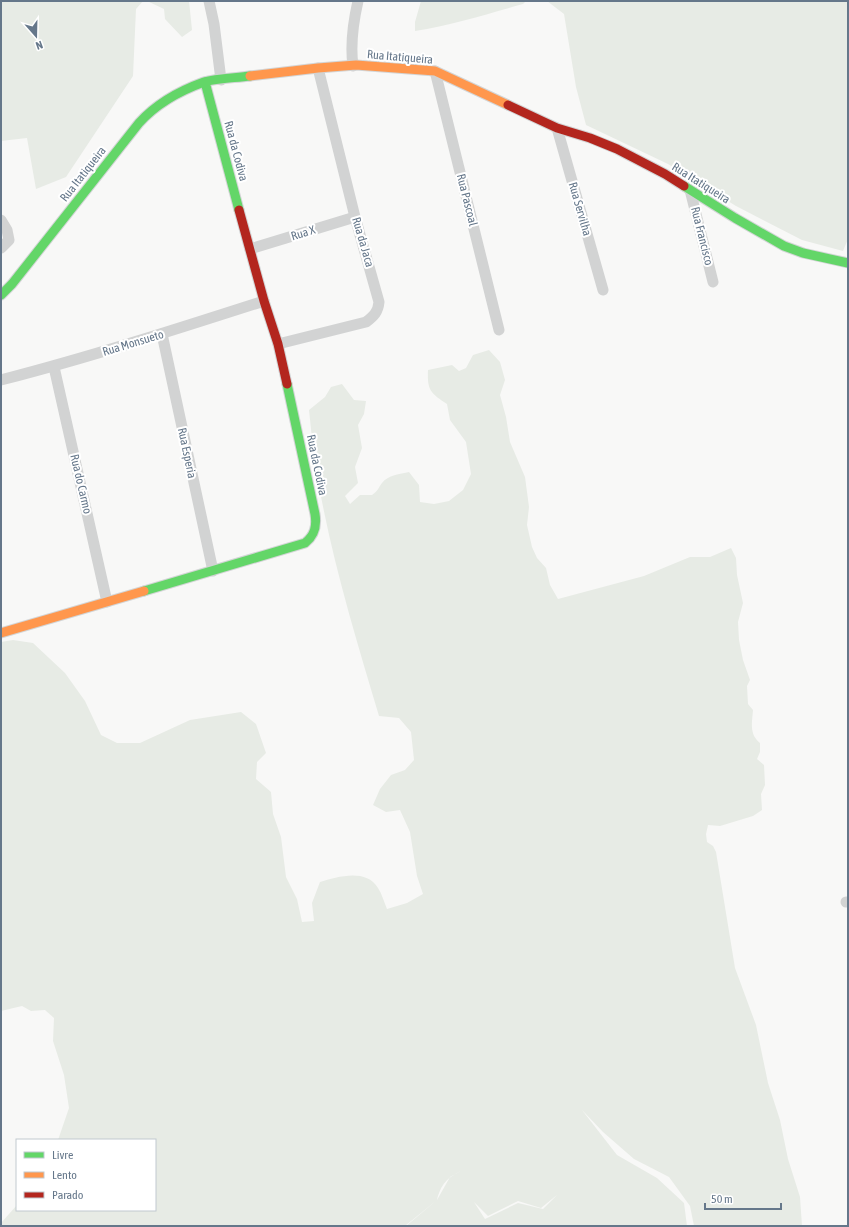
<svg xmlns="http://www.w3.org/2000/svg" width="849" height="1227" font-family="'Asap Condensed',sans-serif">
	<style>
		.green { fill: #e7ebe5; fill-rule: evenodd }
		.lines { fill: none; stroke-linecap: round; stroke-linejoin: round }
		.fast-casing { stroke: #d3d5d6; stroke-width: 11 }
		.slow-casing { stroke: #d3d5d6; stroke-width: 11 }
		.jam-casing { stroke: #d3d5d6; stroke-width: 11 }
		.street { stroke: #d2d3d3; stroke-width: 11 }
		.fast { stroke: #63d668; stroke-width: 9 }
		.slow { stroke: #ff974d; stroke-width: 9 }
		.jam { stroke: #b3261e; stroke-width: 9 }
		.labels { text-anchor: middle; stroke-width: 4; stroke-linejoin: round; paint-order: stroke }
		.street-label { font-size: 12px; fill: #65778a; stroke: #fff }
	</style>
	<rect width="100%" height="100%" fill="#f8f8f7"/>
	<g class="green">
		<polygon points="1,1 143,1 136,9 133,76 66,177 36,189 27,138 1,141"/>
		<polygon points="147,1 189,1 192,30 182,37 165,19 164,9"/>
		<path d="M421,1H526L523,4C487,14 452,25 415,31V22Z"/>
		<polygon points="547,1 848,1 848,239 843,251 802,240 736,206 668,164 586,125 576,87 564,14"/>
		<path d="M489,350L500,362L505,380L500,395L506,417L510,442L525,477L529,507L527,525L532,547L537,558L546,568L550,585L558,599L644,576L690,557H710L731,548L736,558L737,575L743,603L738,622L739,640L743,660L750,680L747,686L748,704L753,710C752,723 749,734 760,743V752L757,759L764,765L765,785L761,794L762,810L753,816L720,826L708,825L706,834L707,842L713,846L716,852L735,968L756,1025L768,1083L780,1120L788,1159L800,1197L802,1226H694L690,1206L669,1177L634,1159L603,1132L582,1110L617,1155L657,1178L684,1203L687,1226H406L437,1200L405,1226H1V1223L17,1205V1210H155V1140H58L69,1108L64,1075L53,1041L54,1018L45,1010L31,1011L22,1006L1,1011V642L13,640L33,643L65,673L85,701L101,735L117,743H140L190,720L241,712L256,724L266,753L257,762L256,779L271,792L273,814L281,837L286,877L297,899L302,922L314,921L312,903L320,882C337,877 366,868 378,888C382,894 384,902 387,909L407,903L423,894L417,876L410,832L400,810L386,812L373,805L380,789L391,775L405,770L414,760L411,732L399,718L379,716C357,642 334,567 320,491C314,464 312,437 309,410L325,397L331,387L342,384L354,400L366,401L364,414L358,425L362,448L355,467L358,483L345,496L350,504L360,495H372C379,490 378,488 382,483C388,475 400,474 409,472L419,485L420,502L434,504L449,501L463,490L471,474L466,442L450,420L447,404C431,393 427,391 428,370L452,365L459,371L466,368L473,355ZM461,1171L450,1177L437,1200C441,1184 447,1178 461,1171ZM557,1195L543,1209L518,1203L485,1219L474,1202L488,1216L518,1201L541,1208Z"/>
	</g>
	<g class="lines">
		<defs>
			<g id="fast">
				<polyline points="205,82 239,210"/>
				<polyline points="684,186 735,218 784,246 803,253 848,263"/>
				<path d="M1,295L12,284L139,123C157,103 179,91 204,82C217,78 236,78 250,76"/>
				<path d="M144,591L305,543C315,535 317,526 315,514L287,384"/>
			</g>
			<g id="slow">
				<polyline points="250,76 318,68 356,65 435,71 508,105"/>
				<polyline points="1,633 144,591"/>
			</g>
			<g id="jam">
				<polyline points="508,105 557,128 590,138 617,149 665,174 684,186"/>
				<polyline points="239,210 264,301 278,344 287,384"/>
			</g>
		</defs>
		<use href="#fast" class="fast-casing"/>
		<use href="#slow" class="slow-casing"/>
		<use href="#jam" class="jam-casing"/>
		<g class="street">
			<polyline points="209,1 214,24 221,80"/>
			<path d="M353,66C350,44 353,23 358,1"/>
			<polyline points="435,71 499,330"/>
			<polyline points="557,128 603,290"/>
			<polyline points="690,190 713,282"/>
			<polyline points="1,220 7,230 9,240 1,248"/>
			<polyline points="250,249 355,217"/>
			<polyline points="162,334 213,571"/>
			<path d="M278,344L366,322C374,316 378,312 379,302L355,217L318,68"/>
			<polyline points="54,367 107,602"/>
			<path d="M1,380C90,357 177,329 264,301"/>
			<polyline points="846,902 848,902"/>
		</g>
		<use href="#fast" class="fast"/>
		<use href="#slow" class="slow"/>
		<use href="#jam" class="jam"/>
	</g>
	<g class="labels">
		<g class="street-label">
			<text transform="translate(400 57) rotate(5)" y="4">Rua Itatiqueira</text>
			<text transform="translate(236 151) rotate(75)" y="4">Rua da Codiva</text>
			<text transform="translate(83 174) rotate(-52)" y="4">Rua Itatiqueira</text>
			<text transform="translate(701 183) rotate(32)" y="4">Rua Itatiqueira</text>
			<text transform="translate(467 200) rotate(76)" y="4">Rua Pascoal</text>
			<text transform="translate(580 209) rotate(74)" y="4">Rua Servilha</text>
			<text transform="translate(303 233) rotate(-17)" y="4">Rua X</text>
			<text transform="translate(702 236) rotate(76)" y="4">Rua Francisco</text>
			<text transform="translate(363 242) rotate(74)" y="4">Rua da Jaca</text>
			<text transform="translate(133 343) rotate(-17)" y="4">Rua Monsueto</text>
			<text transform="translate(187 453) rotate(78)" y="4">Rua Esperia</text>
			<text transform="translate(317 465) rotate(78)" y="4">Rua da Codiva</text>
			<text transform="translate(81 484) rotate(77)" y="4">Rua do Carmo</text>
		</g>
	</g>
	<rect width="849" height="1227" fill="none" stroke="#65778a" stroke-width="4"/>
	<rect x="16" y="1139" width="140" height="72" fill="#ffffff" stroke="#c1c9d0"/>
	<rect x="24" y="1152" width="20" height="6" fill="#63d668" stroke="#c1c9d0"/>
	<text x="52" y="1159" font-size="12" fill="#65778a">Livre</text>
	<rect x="24" y="1172" width="20" height="6" fill="#ff974d" stroke="#c1c9d0"/>
	<text x="52" y="1179" font-size="12" fill="#65778a">Lento</text>
	<rect x="24" y="1192" width="20" height="6" fill="#b3261e" stroke="#c1c9d0"/>
	<text x="52" y="1199" font-size="12" fill="#65778a">Parado</text>
	<g transform="translate(36 36) rotate(160)" stroke="#ffffff" stroke-width="3" paint-order="stroke">
	<path d="M0-3L7 15L0 10L-7 15Z" fill="#65778a"/>
	<text y="-6" font-size="11" font-weight="bold" text-anchor="middle" fill="#65778a">N</text>
	</g>
	<path d="M705 1203v6h76v-6" fill="none" stroke="#65778a" stroke-width="2"/>
	<text x="711" y="1203" font-size="12" fill="#65778a" stroke="#ffffff" stroke-width="3" paint-order="stroke">50 m</text>
</svg>
